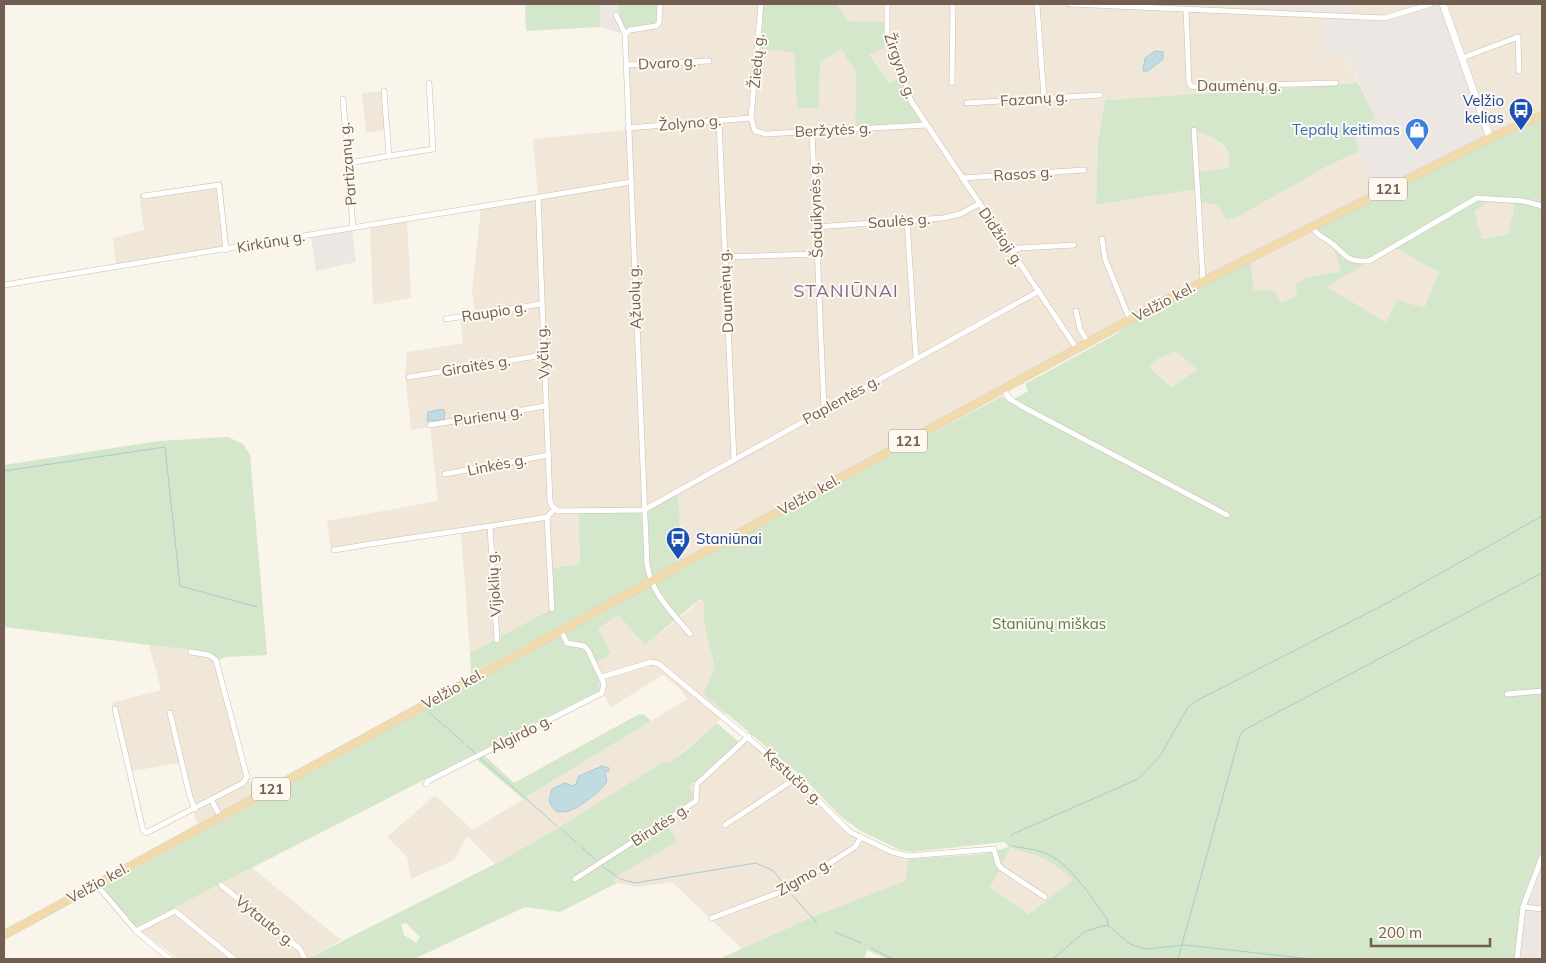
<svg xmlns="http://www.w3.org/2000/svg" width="1546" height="963" font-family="Mulish,sans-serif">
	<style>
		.residential { fill: #f1e7d9 }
		.industrial { fill: #ece7e2 }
		.green { fill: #d4e7ca; fill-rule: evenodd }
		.water { fill: #c1dbe2; stroke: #a8cad2 }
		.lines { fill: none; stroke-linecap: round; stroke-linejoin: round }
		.stream { stroke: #a8cad2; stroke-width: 1 }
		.minor-casing { stroke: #cbbdb1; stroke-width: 6 }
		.secondary-casing { stroke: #cdbeaf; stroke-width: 8 }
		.primary-casing { stroke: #d8d2ce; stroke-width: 9 }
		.minor { stroke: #fff; stroke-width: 5 }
		.secondary { stroke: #fff; stroke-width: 7 }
		.primary { stroke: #f1daab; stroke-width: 8 }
		.labels { text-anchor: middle; stroke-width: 4; stroke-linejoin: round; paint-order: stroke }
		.shield { fill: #fdf9f0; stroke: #9c8c80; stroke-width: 1 }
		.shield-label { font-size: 14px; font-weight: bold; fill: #725e50 }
		.street-label { font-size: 15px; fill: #725e50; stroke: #fdf9f0 }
		.transit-label { font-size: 15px; fill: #164399; stroke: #fdf9f0; text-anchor: end }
		.shop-label { font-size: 15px; fill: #366cbe; stroke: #fdf9f0; text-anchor: end }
		.park-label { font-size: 15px; fill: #587c4d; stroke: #fdf9f0 }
		.quarter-label { font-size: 18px; letter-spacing: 1px; fill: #83688d; stroke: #fdf9f0 }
	</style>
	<rect width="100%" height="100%" fill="#faf5ea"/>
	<g class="residential">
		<polygon points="657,4 761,4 794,52 797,108 819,108 820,63 842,49 856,72 855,127 902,76 890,83 837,4 1264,4 1263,10 1325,13 1358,83 1105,100 1098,140 1096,205 1199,189 1203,204 1215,202 1219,204 1227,220 1329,165 1359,152 1371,195 682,561 580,564 552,568 555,608 470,653 461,532 438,533 331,551 327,521 438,501 430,427 411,430 405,374 407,352 463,343 460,315 475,311 472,291 481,208 538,197 533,139 627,130 623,29 651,26 656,21"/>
		<polygon points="1353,4 1435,4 1385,20 1352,19"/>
		<polygon points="1443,4 1542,4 1542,114 1490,138"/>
		<polygon points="386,91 389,130 366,133 362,93"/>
		<polygon points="1192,132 1214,137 1227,151 1231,159 1228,168 1194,172"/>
		<polygon points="222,181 229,247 116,265 113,238 144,230 139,194"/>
		<polygon points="1488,201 1515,204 1508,234 1481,239 1473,211"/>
		<polygon points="407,221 411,298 373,305 370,227"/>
		<polygon points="1316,228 1331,241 1341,271 1306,278 1298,295 1280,304 1254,291 1251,261"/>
		<polygon points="1393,247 1439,272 1424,309 1386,322 1326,287"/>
		<polygon points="1175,351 1199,368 1171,387 1149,367 1158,359"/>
		<polygon points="697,600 704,602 704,623 715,668 703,694 726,713 710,730 669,763 666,760 558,828 495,864 467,836 454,860 411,879 407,857 387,837 435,795 473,830 687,699 681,690 663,675 610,708 592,665 598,629 618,615 645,645 693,607"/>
		<polygon points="149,645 207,652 219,660 253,794 197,824 179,763 128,772 111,703 161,690"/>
		<polygon points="745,738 800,786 842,829 894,855 908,859 905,881 810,918 742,949 672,882 638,887 617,883 614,880 619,875 677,842 663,819 694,799 689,787"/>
		<polygon points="1009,848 1037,854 1052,861 1073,879 1029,914 990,888"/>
		<polygon points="252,868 341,940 307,959 178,959 136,927"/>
	</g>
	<g class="industrial">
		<polygon points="600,4 617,4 624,34 600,27"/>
		<polygon points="1264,4 1353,4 1353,19 1385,20 1439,4 1460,51 1490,138 1371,195 1353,130 1376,118 1345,55 1321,54 1325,14 1263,11"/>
		<polygon points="352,228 356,262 316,271 311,236"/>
		<polygon points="1542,857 1542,959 1517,959 1522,913"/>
	</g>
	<g class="green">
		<polygon points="525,4 600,4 600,27 526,31"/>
		<polygon points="617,4 657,4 656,23 651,26 623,29"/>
		<polygon points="761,4 837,4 848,21 885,22 888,45 870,55 890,83 902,76 921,124 855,127 856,72 841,49 820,63 819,108 797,108 794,52 758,49"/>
		<path d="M1358,83L1376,118L1353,130L1359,152L1329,165L1237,217L1226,220C1220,207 1219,202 1203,204L1200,200L1198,189L1096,205L1098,140L1105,100ZM1192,132C1210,133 1237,147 1228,168L1194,172Z"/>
		<path d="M1542,114V857L1526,895L1517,959H887L867,950L864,959H719L810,918L905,881L908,859L983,854L1009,847L1005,842L912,852L900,850L861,831L841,817L805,779L703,694L715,668L704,623V602L700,599L645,645L618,615L598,629L611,654L592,665L599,680L600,690L136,927L103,892L104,886L763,524L1002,396L1009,402L1028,391L1025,384L1118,333L1126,322L1251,261L1254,290L1275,291L1281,303L1298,295L1295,284L1306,278L1341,271L1331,241L1318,234L1316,228ZM1488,202L1515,204L1508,234L1482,239L1474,211ZM1393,247L1439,272L1424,308L1397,300L1386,322L1327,287ZM1175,351L1198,369L1171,387L1149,367L1158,359ZM1010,848C1035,854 1055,860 1072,880L1029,914L990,888Z"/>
		<polygon points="228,437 243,444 250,455 267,655 226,657 219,660 207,652 4,627 4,465 158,441"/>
		<polygon points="678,494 682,561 471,674 470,653 554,608 552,568 580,564 579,513 647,511"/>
		<polygon points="639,714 645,715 651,721 523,799 476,759 484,755 514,783"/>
		<path d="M717,723L740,743L689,787L694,798L664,819L677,842L619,875L614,880L617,883L560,912L525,907L414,959H307L495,864L558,828L666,760L669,763L689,748ZM406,923L420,937L416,943L404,935L401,924Z"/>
	</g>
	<g class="water">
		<polygon points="1155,51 1163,52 1163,59 1148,71 1143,71 1145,58"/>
		<polygon points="443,409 445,412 444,420 427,421 428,412"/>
		<path d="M602,766L609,768V771L605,772L607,782C597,794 557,831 549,800L552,789L565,783L572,786L576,784L579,776Z"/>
	</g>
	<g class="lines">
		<g class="stream">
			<polyline points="4,471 165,447 180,586 257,607"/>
			<polyline points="429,712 464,743"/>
			<polyline points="467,746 476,754"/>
			<polyline points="481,759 557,826"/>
			<polyline points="561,829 576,842"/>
			<polyline points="1010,837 1013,834 1138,779 1160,756 1188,707 1198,700 1391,601 1542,516"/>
			<path d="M1012,846C1022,848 1033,849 1043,852C1071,863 1090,896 1107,919L1108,925"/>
			<polyline points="581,847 596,860"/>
			<polyline points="602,866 620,879 635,883 756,863 774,871 786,887"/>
			<polyline points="792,895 817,923"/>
			<polyline points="835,932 861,943"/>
			<polyline points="871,948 893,959"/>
			<polyline points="1053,959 1084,932 1103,926 1109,926 1130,944 1144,949 1185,945 1311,959"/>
			<polyline points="1178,959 1240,735 1244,730 1542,573"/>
		</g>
		<defs>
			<g id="minor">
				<polyline points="761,4 751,118 755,131 766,134 926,125"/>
				<polyline points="887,4 887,38 899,62 911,101 1077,349"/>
				<polyline points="1037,4 1044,98"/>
				<polyline points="1070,4 1385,18 1431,4"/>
				<polyline points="1186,9 1189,83 1192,87 1336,83"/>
				<path d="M616,15L625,34L647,564C651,593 672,612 690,634"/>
				<polyline points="625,34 630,30 656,26 659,23 660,4"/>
				<polyline points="1462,58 1518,37 1519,71"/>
				<polyline points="626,65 709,61"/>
				<polyline points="952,83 953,4"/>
				<polyline points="343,99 353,228"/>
				<polyline points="967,103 1100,95"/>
				<polyline points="719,121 734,460"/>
				<polyline points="628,128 751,118"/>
				<polyline points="1194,130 1203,281"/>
				<polyline points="812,131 824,409"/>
				<polyline points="389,156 433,149 429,83"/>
				<polyline points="348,163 389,156 384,91"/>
				<polyline points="962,178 1084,170"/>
				<polyline points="144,196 219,185 226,250"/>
				<polyline points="538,197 550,501 552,506 558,511 644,510 1039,291"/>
				<polyline points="907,221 916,358"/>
				<path d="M1312,226C1316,235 1323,237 1330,242C1347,254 1343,262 1369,261L1477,198L1523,201L1542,206"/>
				<polyline points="816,227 943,218 960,214 979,204"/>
				<polyline points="1102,239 1105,259 1130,320"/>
				<polyline points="1012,252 1019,248 1074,245"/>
				<polyline points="724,257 817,254"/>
				<polyline points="4,285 631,182"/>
				<polyline points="1076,311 1080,329 1088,343"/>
				<polyline points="446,319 541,304"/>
				<polyline points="409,377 543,355"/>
				<polyline points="1003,389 1010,399 1023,407 1227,515"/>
				<polyline points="430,425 546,406"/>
				<polyline points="445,474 549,455"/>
				<polyline points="490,527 497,640"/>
				<path d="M334,550C405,538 476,529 547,517"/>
				<polyline points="552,609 547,517 554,510"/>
				<polyline points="602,677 651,662 659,664 796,778 850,832 892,852 908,856 994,849 998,864 1001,868 1045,897"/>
				<polyline points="1507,694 1542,691"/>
				<polyline points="115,709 143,830 146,833 243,783 247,777 216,660 209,655 191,652"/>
				<polyline points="170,713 190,797 195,809"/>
				<polyline points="426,784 428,781 602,693 604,684 588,650 584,646 567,643 561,631"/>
				<polyline points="212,801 220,816"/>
				<polyline points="725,825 796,778"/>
				<polyline points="575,879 696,801 697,784 749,736"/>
				<polyline points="96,884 136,931 170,959"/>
				<polyline points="221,885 300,949 305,959"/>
				<polyline points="1523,907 1542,909"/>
				<polyline points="712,918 791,888 855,847 861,837"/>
				<polyline points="136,931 175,911 234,959"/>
				<polyline points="1517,959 1523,907 1542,857"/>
			</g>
			<polyline id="secondary" points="1443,4 1490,138"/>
			<polyline id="primary" points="4,935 1164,301 1490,138 1542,115"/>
		</defs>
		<use href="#minor" class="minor-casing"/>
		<use href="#secondary" class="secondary-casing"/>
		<use href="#primary" class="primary-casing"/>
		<use href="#minor" class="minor"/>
		<use href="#secondary" class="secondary"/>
		<use href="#primary" class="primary"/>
	</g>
	<defs>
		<symbol id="bus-pin" viewBox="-11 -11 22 30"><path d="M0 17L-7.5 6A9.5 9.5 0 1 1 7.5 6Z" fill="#1a4fb4" stroke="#fdf9f0"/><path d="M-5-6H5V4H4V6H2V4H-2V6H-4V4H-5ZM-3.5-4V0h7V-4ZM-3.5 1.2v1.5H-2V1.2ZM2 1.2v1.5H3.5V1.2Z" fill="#fff"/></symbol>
		<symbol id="shop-pin" viewBox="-11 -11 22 30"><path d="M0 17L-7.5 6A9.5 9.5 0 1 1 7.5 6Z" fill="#3f7fe0" stroke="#fdf9f0"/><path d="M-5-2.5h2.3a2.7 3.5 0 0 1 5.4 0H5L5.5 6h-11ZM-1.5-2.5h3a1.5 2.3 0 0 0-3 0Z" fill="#fff"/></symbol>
	</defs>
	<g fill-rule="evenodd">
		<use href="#bus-pin" x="1507" y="96" width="28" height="38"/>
		<use href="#shop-pin" x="1403" y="116" width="28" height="38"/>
		<use href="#bus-pin" x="664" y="525" width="28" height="38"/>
	</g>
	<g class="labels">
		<g class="shield">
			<rect x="1369" y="177.5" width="38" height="23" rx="4"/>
			<rect x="889" y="429.5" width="38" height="23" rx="4"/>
			<rect x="252" y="777.5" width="38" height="23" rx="4"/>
		</g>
		<g class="shield-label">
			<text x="1388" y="194">121</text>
			<text x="908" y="446">121</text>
			<text x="271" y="794">121</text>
		</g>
		<g class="street-label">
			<text transform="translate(757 61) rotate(-85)" y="5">Žiedų g.</text>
			<text transform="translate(667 63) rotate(-3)" y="5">Dvaro g.</text>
			<text transform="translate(900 66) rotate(71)" y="5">Žirgyno g.</text>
			<text x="1239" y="91">Daumėnų g.</text>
			<text transform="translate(1034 99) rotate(-4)" y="5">Fazanų g.</text>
			<text transform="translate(690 123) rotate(-5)" y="5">Žolyno g.</text>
			<text transform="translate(833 130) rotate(-3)" y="5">Beržytės g.</text>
			<text transform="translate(348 164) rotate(-95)" y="5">Partizanų g.</text>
			<text transform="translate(1023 174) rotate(-4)" y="5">Rasos g.</text>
			<text transform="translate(816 210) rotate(-92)" y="5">Šaduikynės g.</text>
			<text transform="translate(899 221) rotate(-4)" y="5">Saulės g.</text>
			<text transform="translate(1001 237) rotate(56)" y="5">Didžioji g.</text>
			<text transform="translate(271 242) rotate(-10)" y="5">Kirkūnų g.</text>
			<text transform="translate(726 291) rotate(-93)" y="5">Daumėnų g.</text>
			<text transform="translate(635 297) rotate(-92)" y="5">Ąžuolų g.</text>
			<text transform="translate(1164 302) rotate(-28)" y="5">Velžio kel.</text>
			<text transform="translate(494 312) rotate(-9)" y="5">Raupio g.</text>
			<text transform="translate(543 352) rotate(-93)" y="5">Vyčių g.</text>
			<text transform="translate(476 366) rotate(-9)" y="5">Giraitės g.</text>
			<text transform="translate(841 400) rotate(-29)" y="5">Paplentės g.</text>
			<text transform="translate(488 416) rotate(-9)" y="5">Purienų g.</text>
			<text transform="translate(497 465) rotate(-11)" y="5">Linkės g.</text>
			<text transform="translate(809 495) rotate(-29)" y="5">Velžio kel.</text>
			<text transform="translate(494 584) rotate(-94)" y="5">Vijoklių g.</text>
			<text transform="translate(453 689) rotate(-29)" y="5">Velžio kel.</text>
			<text transform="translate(521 734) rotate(-27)" y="5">Algirdo g.</text>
			<text transform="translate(793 777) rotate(43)" y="5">Kęstučio g.</text>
			<text transform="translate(660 825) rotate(-33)" y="5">Birutės g.</text>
			<text transform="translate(804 877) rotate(-30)" y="5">Zigmo g.</text>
			<text transform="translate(98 883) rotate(-29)" y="5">Velžio kel.</text>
			<text transform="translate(265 921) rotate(39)" y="5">Vytauto g.</text>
		</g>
		<g class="transit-label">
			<text x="1504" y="106">Velžio<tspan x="1504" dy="17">kelias</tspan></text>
			<text x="696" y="544" text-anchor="start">Staniūnai</text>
		</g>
		<g class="shop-label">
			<text x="1400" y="135">Tepalų keitimas</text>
		</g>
		<g class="park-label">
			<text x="1049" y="629">Staniūnų miškas</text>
		</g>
		<g class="quarter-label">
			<text x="846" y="297">STANIŪNAI</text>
		</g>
	</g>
	<rect width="1546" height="963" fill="none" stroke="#725e50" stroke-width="10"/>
	<path d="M1371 938v8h119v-8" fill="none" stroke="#725e50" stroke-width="2.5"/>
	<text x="1378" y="938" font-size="15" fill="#725e50" stroke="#fdf9f0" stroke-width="4" paint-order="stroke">200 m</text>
</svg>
